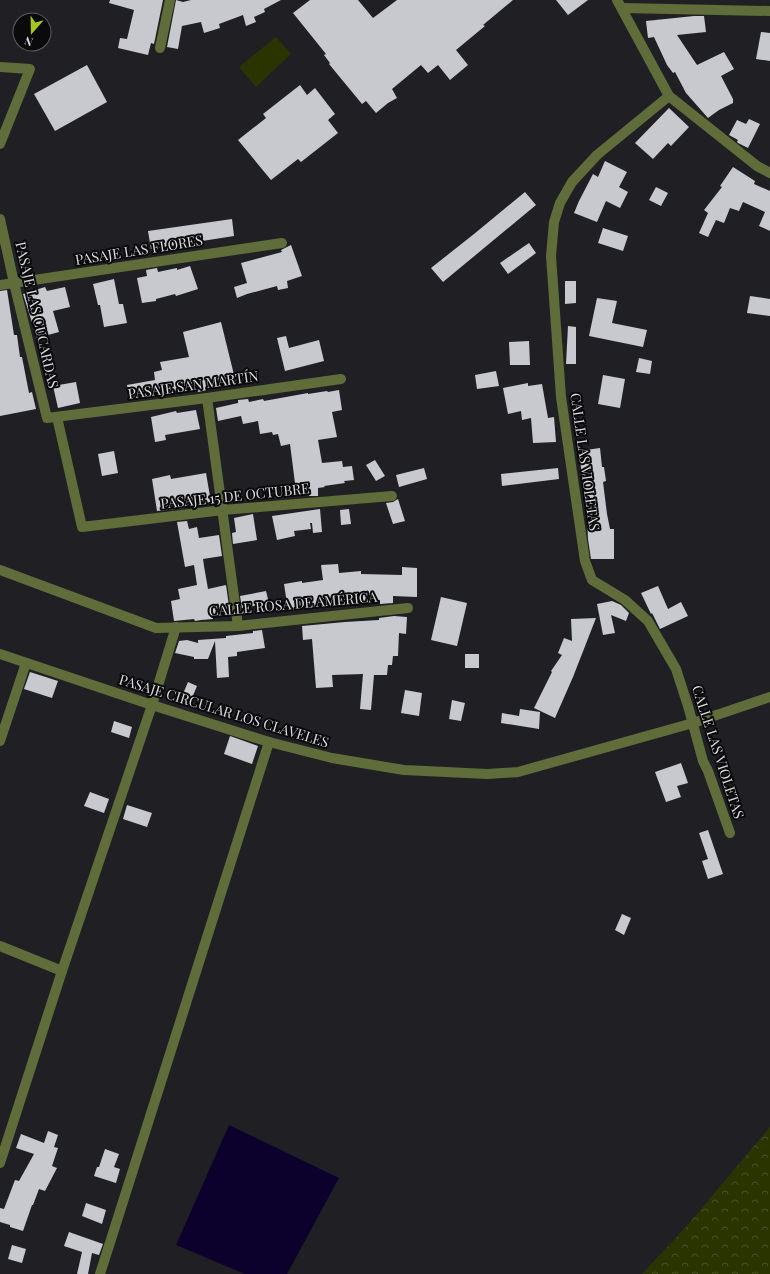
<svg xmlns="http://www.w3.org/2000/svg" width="770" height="1274" font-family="'Playfair Display',serif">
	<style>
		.forest { fill: url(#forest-crowns) }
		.pitch { fill: #2a3400 }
		.water { fill: #0c002c }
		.building { fill: #c8c8cf }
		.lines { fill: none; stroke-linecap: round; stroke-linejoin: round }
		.minor { stroke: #606d3a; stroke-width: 10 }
		.labels { text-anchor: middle; stroke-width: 4; stroke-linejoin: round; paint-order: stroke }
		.street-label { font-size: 14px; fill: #dddde0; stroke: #0a0a0c }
	</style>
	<defs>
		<pattern id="forest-crowns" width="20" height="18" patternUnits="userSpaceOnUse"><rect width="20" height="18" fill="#2a3400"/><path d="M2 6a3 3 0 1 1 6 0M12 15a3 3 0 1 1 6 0" fill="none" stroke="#485125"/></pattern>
	</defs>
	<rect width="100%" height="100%" fill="#202024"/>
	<polygon class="forest" points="770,1127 770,1274 642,1274 685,1228"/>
	<polygon class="pitch" points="276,37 291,54 256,87 239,67"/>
	<polygon class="water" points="229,1125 339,1178 287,1274 245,1274 176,1245"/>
	<g class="building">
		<polygon points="110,0 163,0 154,44 151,43 148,55 118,48 120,38 127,39 134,10 109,3"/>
		<polygon points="176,0 183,2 191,0 281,0 264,9 265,12 254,17 256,22 246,26 243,15 219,24 220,28 204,33 201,22 182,26 178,49 167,47"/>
		<polygon points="310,0 358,0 373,18 397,0 513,0 483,25 485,26 456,50 468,65 450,80 438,65 428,73 421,65 392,89 397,98 388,103 376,113 366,101 362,104 329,64 330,63 324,55 326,54 293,13"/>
		<polygon points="556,0 588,0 568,15"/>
		<polygon points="694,16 704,16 706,32 677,35 697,65 724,52 734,69 721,76 733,99 733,103 719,110 708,118 686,93 675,72 673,73 667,65 654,37 648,38 646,21"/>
		<polygon points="761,32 770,33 770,61 756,59"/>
		<polygon points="87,65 107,102 55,131 34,94"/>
		<polygon points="300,85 307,95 315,88 335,114 328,120 338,133 301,162 298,159 271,180 238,140 266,118 263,114"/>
		<polygon points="669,108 689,127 671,146 668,143 653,159 635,143"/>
		<polygon points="749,119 760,124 748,148 738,143 737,142 738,140 729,135 737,120 746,124"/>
		<polygon points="605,161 627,172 619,187 628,192 620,208 606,201 597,222 574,213 579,201 593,174 598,177"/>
		<polygon points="733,167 755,181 754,184 770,191 770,231 759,226 765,212 743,202 739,211 730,208 724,223 716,220 708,237 699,233 708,213 704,210 722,187 720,186"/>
		<polygon points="656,187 668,193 661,206 649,200"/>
		<polygon points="525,192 536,205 443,282 431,268 474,234"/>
		<polygon points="232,219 234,236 151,249 148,231"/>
		<polygon points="603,228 628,236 623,251 598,243"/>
		<polygon points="529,243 536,253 508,274 500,263"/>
		<polygon points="291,245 302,276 287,281 288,288 278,290 277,286 247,294 237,298 234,287 247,283 241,263 282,252 281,250"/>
		<polygon points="190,266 198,289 176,296 175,294 156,299 156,301 142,303 137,278 147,276 146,270 157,268 158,272 177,268 177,270"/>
		<polygon points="114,279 119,304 123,304 127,323 104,327 100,305 98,305 93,284"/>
		<polygon points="565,281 576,281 576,303 565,304"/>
		<polygon points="45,287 47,291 65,287 70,307 53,311 59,332 37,338 23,294"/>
		<polygon points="7,290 14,335 17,335 20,357 22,357 29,393 32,392 36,409 0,416 0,291"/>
		<polygon points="750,296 770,299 770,316 747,313"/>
		<polygon points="597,298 617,301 612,323 647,330 643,347 589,336"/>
		<polygon points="221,322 236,383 198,392 197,387 129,398 127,385 155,380 154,372 162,370 160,362 189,357 183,332"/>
		<polygon points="568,326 576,327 576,364 566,364"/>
		<polygon points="286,336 289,348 319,340 324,361 285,371 277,338"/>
		<polygon points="529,341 530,365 510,365 509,342"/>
		<polygon points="639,358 652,361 650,374 636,372"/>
		<polygon points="496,371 499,386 477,389 475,375"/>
		<polygon points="603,375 625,379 620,408 598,404"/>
		<polygon points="76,382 80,403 58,408 53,386"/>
		<polygon points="528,383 528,386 542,384 548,418 554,417 556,442 533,443 531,418 522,420 521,411 508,414 503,388"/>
		<polygon points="339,390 342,410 332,412 337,437 318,440 322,463 342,461 343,467 352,466 354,480 344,481 345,483 324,486 325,487 318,488 318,496 309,496 308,490 296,491 290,444 281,446 278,434 273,435 272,432 260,434 258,421 243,424 241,416 218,421 216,408 238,403 238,400 248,399 249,402 263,399 264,401 308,393 308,394 327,391 328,392"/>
		<polygon points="196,410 200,429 165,435 166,440 155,442 151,417 176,411 177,413"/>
		<polygon points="600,448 602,467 604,467 606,481 603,482 607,514 610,529 614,529 614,559 591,559 588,539 587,516 589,516 585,484 583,484 579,451"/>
		<polygon points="114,451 118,473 102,476 98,454"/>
		<polygon points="375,460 385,476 376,481 366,465"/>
		<polygon points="424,468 427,479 399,487 396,475"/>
		<polygon points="558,468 559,479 502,486 501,474"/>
		<polygon points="206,473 211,502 184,506 185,508 157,511 152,479 170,475 171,479"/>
		<polygon points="398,499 405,521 393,524 386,503 393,502"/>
		<polygon points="320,509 322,532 313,533 312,523 310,523 311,529 294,531 295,536 277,540 272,516"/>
		<polygon points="349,509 351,524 341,525 340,510"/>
		<polygon points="253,514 257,540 233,544 232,533 236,532 234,518"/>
		<polygon points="187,521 189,529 197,527 199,538 219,535 222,556 203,559 204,566 208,589 226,585 230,613 212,616 213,619 201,620 195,621 194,619 174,621 171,601 180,599 178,589 197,585 194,565 185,567 177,522"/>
		<polygon points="338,564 339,573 361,571 361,574 402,575 402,567 417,568 417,597 393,596 393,603 380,604 380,600 343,604 343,597 323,599 323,606 288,610 284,584 302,581 302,583 323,580 321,565"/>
		<polygon points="658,586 668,609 681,602 688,616 660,629 652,613 651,614 641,593"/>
		<polygon points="266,591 269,603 242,608 240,596"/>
		<polygon points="441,597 467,603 457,646 431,640"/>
		<polygon points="612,601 621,605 629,613 626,621 611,615 615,633 603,635 597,604"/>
		<polygon points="394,616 407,617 406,634 399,633 398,656 393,656 392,665 388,665 387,675 374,675 371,710 360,709 363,674 332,675 333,687 316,688 312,639 303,640 302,626 345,622 379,620 379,618"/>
		<polygon points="596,618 573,677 555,718 534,708 552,672 551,671 562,655 558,653 564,638 572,641 571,619"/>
		<polygon points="262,630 265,648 237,652 237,656 228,657 229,677 217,678 215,641 208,659 194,659 194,657 175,653 179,641 187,640 198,643 198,640 226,638 226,636 253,633 253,631"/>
		<rect x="465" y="654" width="14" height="14"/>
		<polygon points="30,672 58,681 52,698 24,689"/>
		<polygon points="188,682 197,686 189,705 180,701"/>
		<polygon points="405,690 422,693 419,716 401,713"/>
		<polygon points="452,700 465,703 461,721 449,719"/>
		<polygon points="520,709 540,712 539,729 501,723 502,713 519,716"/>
		<polygon points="114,721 132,727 129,738 111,732"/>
		<polygon points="230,736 258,746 252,764 224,754"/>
		<polygon points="681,763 688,783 677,786 681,797 666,802 655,772"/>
		<polygon points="90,792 109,799 104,813 84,806"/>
		<polygon points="127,805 152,813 147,827 123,819"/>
		<polygon points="708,830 723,874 708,879 702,861 708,859 699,833"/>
		<polygon points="622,914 631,918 624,935 615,930"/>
		<polygon points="48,1131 58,1135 54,1147 58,1148 52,1166 57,1168 45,1191 39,1189 33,1205 32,1205 23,1231 10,1227 10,1225 0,1222 0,1208 4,1209 15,1180 19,1181 34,1154 16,1148 21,1134 44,1143"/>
		<polygon points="105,1149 119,1154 114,1167 120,1169 116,1183 94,1176 97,1167 99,1167"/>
		<polygon points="86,1203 106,1210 102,1224 82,1216"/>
		<polygon points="69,1232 103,1244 99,1255 92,1253 88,1274 77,1274 82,1252 64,1246"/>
		<polygon points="12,1245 26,1249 22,1263 8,1259"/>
	</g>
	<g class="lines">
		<g class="minor">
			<polyline points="617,0 669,96 757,166 770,173"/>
			<polyline points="622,8 770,11"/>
			<polyline points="160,48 170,0"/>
			<polyline points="0,67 30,69 0,144"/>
			<polyline points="669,96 597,155 572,182 560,203 554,222 551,256 561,397 585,561 592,580 625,600 648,621 676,669 688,706 703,761 708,771 730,833"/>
			<polyline points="0,219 14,283 47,418 207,398 341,379"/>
			<polyline points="0,285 282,243"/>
			<polyline points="207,398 238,626"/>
			<polyline points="57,417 82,527 223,510 392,496"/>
			<polyline points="0,570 156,628 238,626 408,608"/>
			<polyline points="0,654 152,705 269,742 332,758 404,770 487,774 518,772 693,723 770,697"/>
			<polyline points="0,741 26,663"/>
			<polyline points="0,946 62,971"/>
			<polyline points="0,1163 62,971 152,705 176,627"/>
			<polyline points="100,1274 269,742"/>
		</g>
	</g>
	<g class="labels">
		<g class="street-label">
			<text transform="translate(139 250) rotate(-9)" y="5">PASAJE LAS FLORES</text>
			<text transform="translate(37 315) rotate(77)" y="5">PASAJE LAS CUCARDAS</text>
			<text transform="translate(193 385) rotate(-8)" y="5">PASAJE SAN MARTÍN</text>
			<text transform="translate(585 462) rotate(82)" y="5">CALLE LAS VIOLETAS</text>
			<text transform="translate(235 496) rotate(-6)" y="5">PASAJE 15 DE OCTUBRE</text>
			<text transform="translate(293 604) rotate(-5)" y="5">CALLE ROSA DE AMÉRICA</text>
			<text transform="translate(224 711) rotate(17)" y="5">PASAJE CIRCULAR LOS CLAVELES</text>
			<text transform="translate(718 752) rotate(72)" y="5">CALLE LAS VIOLETAS</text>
		</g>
	</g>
	<g transform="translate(32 32) rotate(200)"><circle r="19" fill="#0a0a0c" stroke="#5e5e61"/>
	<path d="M0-3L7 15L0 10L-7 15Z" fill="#a7c71e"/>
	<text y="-6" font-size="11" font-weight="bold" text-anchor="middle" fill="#dddde0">N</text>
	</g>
</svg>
